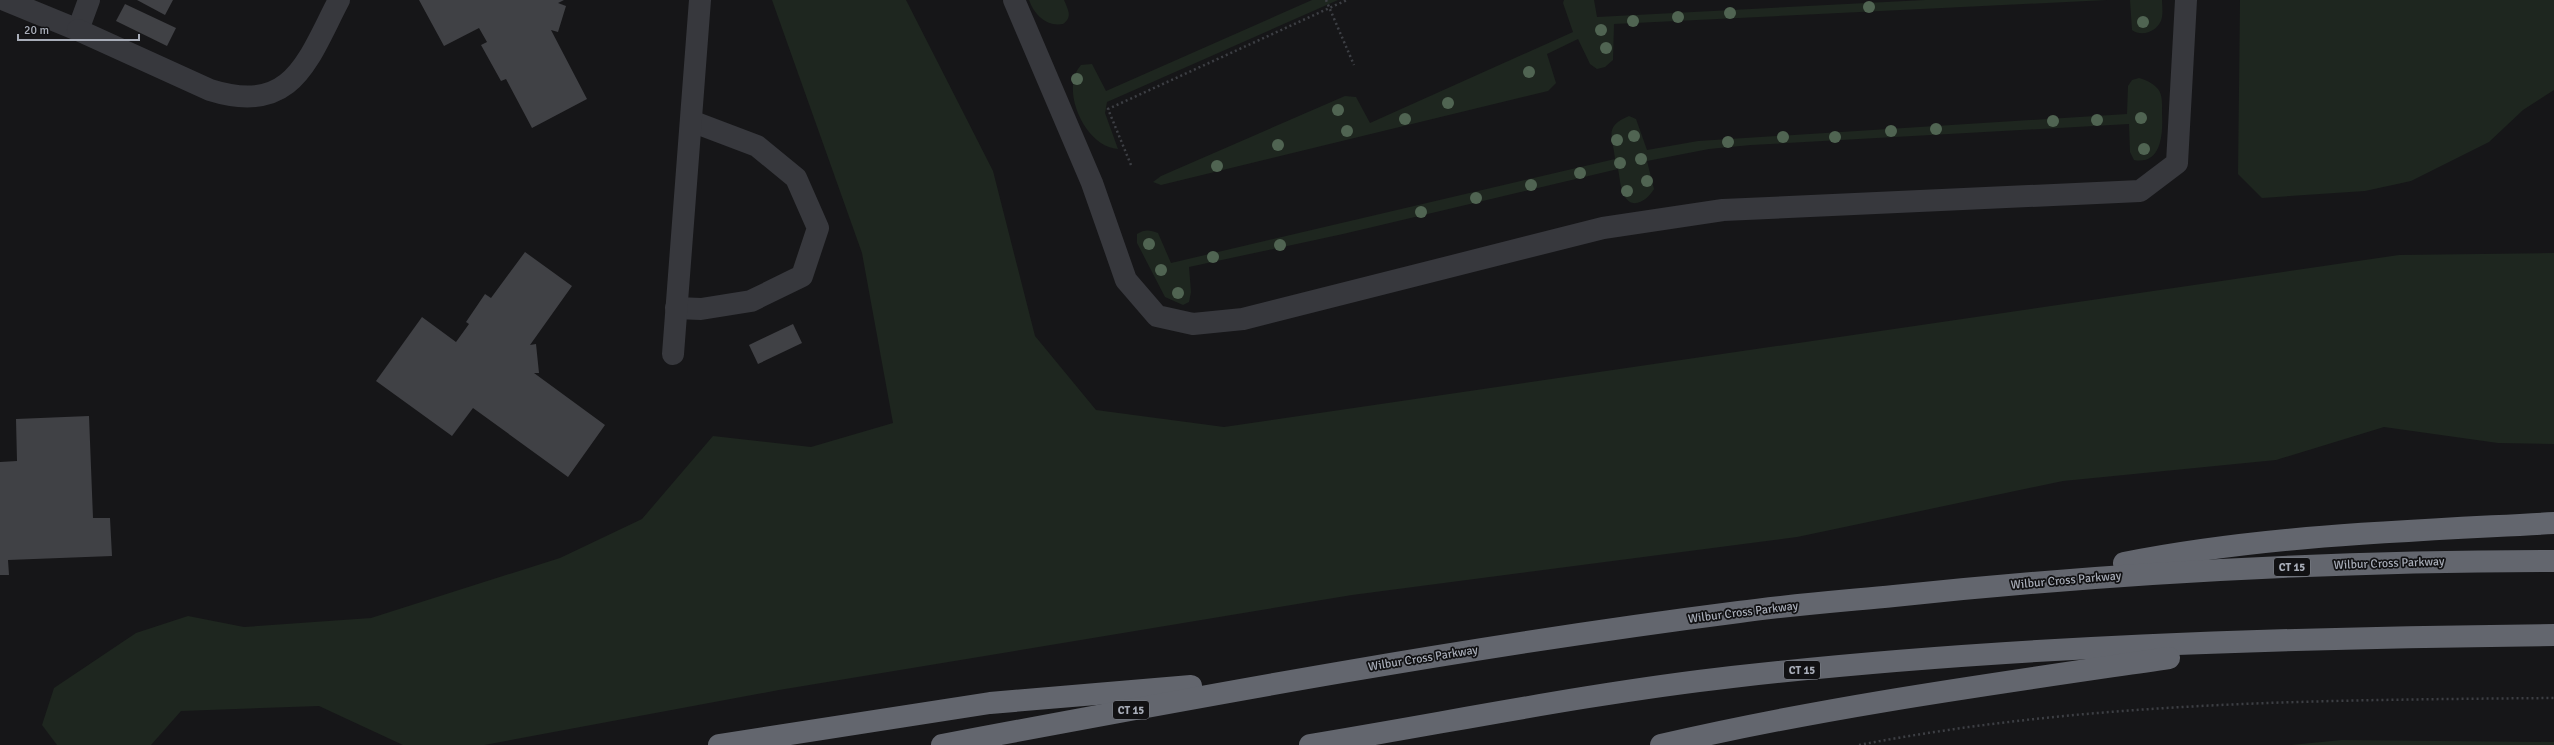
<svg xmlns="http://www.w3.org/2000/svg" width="2554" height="745" font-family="Signika,sans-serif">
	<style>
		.green { fill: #1e261f }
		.building { fill: #404145 }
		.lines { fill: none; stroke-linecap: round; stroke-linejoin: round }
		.path { stroke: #3d3f44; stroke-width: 2.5; stroke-dasharray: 2 3; stroke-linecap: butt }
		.minor { stroke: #37383d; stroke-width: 22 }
		.highway { stroke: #63666e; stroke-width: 22 }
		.tree { fill: #506452 }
		.labels { text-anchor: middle; stroke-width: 3.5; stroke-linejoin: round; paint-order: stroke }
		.shield { fill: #111113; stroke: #7b7e86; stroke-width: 1 }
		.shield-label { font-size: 11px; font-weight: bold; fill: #a8adb8 }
		.street-label { font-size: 12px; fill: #a8adb8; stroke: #111113 }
	</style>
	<rect width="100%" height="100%" fill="#161618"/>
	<g class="green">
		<polygon points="772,0 906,0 993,171 1035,336 1096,410 1224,427 2399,255 2554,253 2554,444 2498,443 2384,427 2276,460 2063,481 1797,537 1352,595 779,690 484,745 403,745 319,706 181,711 151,745 57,745 42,725 54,688 136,633 188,616 244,627 371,618 560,558 642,519 713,436 811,447 893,423 862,253"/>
		<path d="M1029,0H1064C1068,10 1073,17 1063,24C1046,27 1034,14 1029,0Z"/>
		<path d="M1312,0H1338L1107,102L1105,113L1118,149C1085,147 1059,89 1081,65L1092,64L1106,91Z"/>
		<polygon points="1564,0 1594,0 1597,17 1925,0 2107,0 1614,24 1613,60 1605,67 1597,69 1590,64 1578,39 1547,54 1556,83 1548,91 1161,185 1153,182 1161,176 1345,96 1356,97 1370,123 1573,32 1563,3"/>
		<path d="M2130,0H2162C2162,5 2163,12 2162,17C2160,30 2143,38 2132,30Z"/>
		<polygon points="2240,0 2554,0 2554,90 2523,110 2489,142 2411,181 2365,191 2262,198 2238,174"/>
		<path d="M2139,78C2146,80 2153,83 2158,89C2163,95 2162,106 2162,113C2163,133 2162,165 2134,160L2130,152L2129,124L1751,145L1709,149L1647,161L1654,189C1649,198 1634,211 1625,197C1620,189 1620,178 1618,169L1343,234L1189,267L1191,292L1189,302L1183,305L1165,297L1137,243V234C1145,229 1150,230 1158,233L1171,263L1615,159C1613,136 1603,127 1629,116L1636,119L1647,150L1698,141L2127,114L2128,86L2132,80Z"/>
		<polygon points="2342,740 2554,742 2554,745 2291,745"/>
	</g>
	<g class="building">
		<polygon points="137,0 173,0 165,15"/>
		<polygon points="419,0 564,0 558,3 566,6 558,32 551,30 587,99 532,128 506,79 501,81 481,45 487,42 479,28 444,46"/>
		<polygon points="125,4 176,28 167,46 116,21"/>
		<polygon points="525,252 572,286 530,345 536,344 539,373 534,373 605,425 568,477 473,408 452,436 376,381 422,317 456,342 469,324 466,322 485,294 491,298"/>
		<polygon points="793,324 802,343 758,364 749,345"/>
		<polygon points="89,416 93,518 110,518 112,556 8,560 9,575 0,575 0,462 17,461 16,419"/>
	</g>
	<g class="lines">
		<g class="path">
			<polyline points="1326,0 1354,65"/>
			<polyline points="1131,165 1108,109 1347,0"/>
			<path d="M1859,745C2087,701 2323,700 2554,698"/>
		</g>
		<g class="minor">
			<polyline points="5,0 78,30 89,0"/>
			<polyline points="1014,0 1092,183 1126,280 1157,316 1193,324 1243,319 1603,228 1723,210 2140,191 2177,163 2186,0"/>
			<path d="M78,30L210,90C293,116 307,61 339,0"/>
			<polyline points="676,308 701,309 751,301 802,276 818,228 796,178 757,146 691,121"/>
			<polyline points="673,354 700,0"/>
		</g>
		<g class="highway">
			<path d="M2124,563C2265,535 2410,531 2554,523"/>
			<polyline points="719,745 990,703 1191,686"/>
			<path d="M942,745C1207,695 1472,646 1739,612C1790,605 1842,601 1894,596C2113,573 2333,561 2554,561"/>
			<path d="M1310,745C1450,722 1591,693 1732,677C2004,646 2280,638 2554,635"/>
			<path d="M1661,745C1829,706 1999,683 2169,658"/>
		</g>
	</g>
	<g class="tree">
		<circle cx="1869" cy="7" r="6"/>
		<circle cx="1730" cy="13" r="6"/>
		<circle cx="1678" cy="17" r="6"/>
		<circle cx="1633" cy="21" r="6"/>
		<circle cx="2143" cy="22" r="6"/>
		<circle cx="1601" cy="30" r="6"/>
		<circle cx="1606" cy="48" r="6"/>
		<circle cx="1529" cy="72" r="6"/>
		<circle cx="1077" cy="79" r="6"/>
		<circle cx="1448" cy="103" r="6"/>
		<circle cx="1338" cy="110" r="6"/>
		<circle cx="2141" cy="118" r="6"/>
		<circle cx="1405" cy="119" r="6"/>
		<circle cx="2097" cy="120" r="6"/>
		<circle cx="2053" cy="121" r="6"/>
		<circle cx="1936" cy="129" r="6"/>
		<circle cx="1347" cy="131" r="6"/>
		<circle cx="1891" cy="131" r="6"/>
		<circle cx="1634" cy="136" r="6"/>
		<circle cx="1783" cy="137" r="6"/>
		<circle cx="1835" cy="137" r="6"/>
		<circle cx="1617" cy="140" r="6"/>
		<circle cx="1728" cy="142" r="6"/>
		<circle cx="1278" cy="145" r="6"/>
		<circle cx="2144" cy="149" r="6"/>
		<circle cx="1641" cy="159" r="6"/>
		<circle cx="1620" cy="163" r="6"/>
		<circle cx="1217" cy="166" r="6"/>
		<circle cx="1580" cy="173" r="6"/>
		<circle cx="1647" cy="181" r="6"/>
		<circle cx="1531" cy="185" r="6"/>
		<circle cx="1627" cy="191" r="6"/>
		<circle cx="1476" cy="198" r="6"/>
		<circle cx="1421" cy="212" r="6"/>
		<circle cx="1149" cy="244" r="6"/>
		<circle cx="1280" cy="245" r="6"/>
		<circle cx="1213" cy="257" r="6"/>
		<circle cx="1161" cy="270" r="6"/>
		<circle cx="1178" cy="293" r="6"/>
	</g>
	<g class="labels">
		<g class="shield">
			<rect x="2274" y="558" width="36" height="18" rx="3"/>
			<rect x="1784" y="661" width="36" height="18" rx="3"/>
			<rect x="1113" y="701" width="36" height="18" rx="3"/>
		</g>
		<g class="shield-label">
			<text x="2292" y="571">CT 15</text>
			<text x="1802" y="674">CT 15</text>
			<text x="1131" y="714">CT 15</text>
		</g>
		<g class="street-label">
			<text transform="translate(2389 563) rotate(-2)" y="4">Wilbur Cross Parkway</text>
			<text transform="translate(2066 580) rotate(-5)" y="4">Wilbur Cross Parkway</text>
			<text transform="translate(1743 612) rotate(-7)" y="4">Wilbur Cross Parkway</text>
			<text transform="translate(1423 658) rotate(-9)" y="4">Wilbur Cross Parkway</text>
		</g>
	</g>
	<path d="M18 34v6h121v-6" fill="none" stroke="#a8adb8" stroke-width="2"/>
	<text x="24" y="34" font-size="12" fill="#a8adb8" stroke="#111113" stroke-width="3" paint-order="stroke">20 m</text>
</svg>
